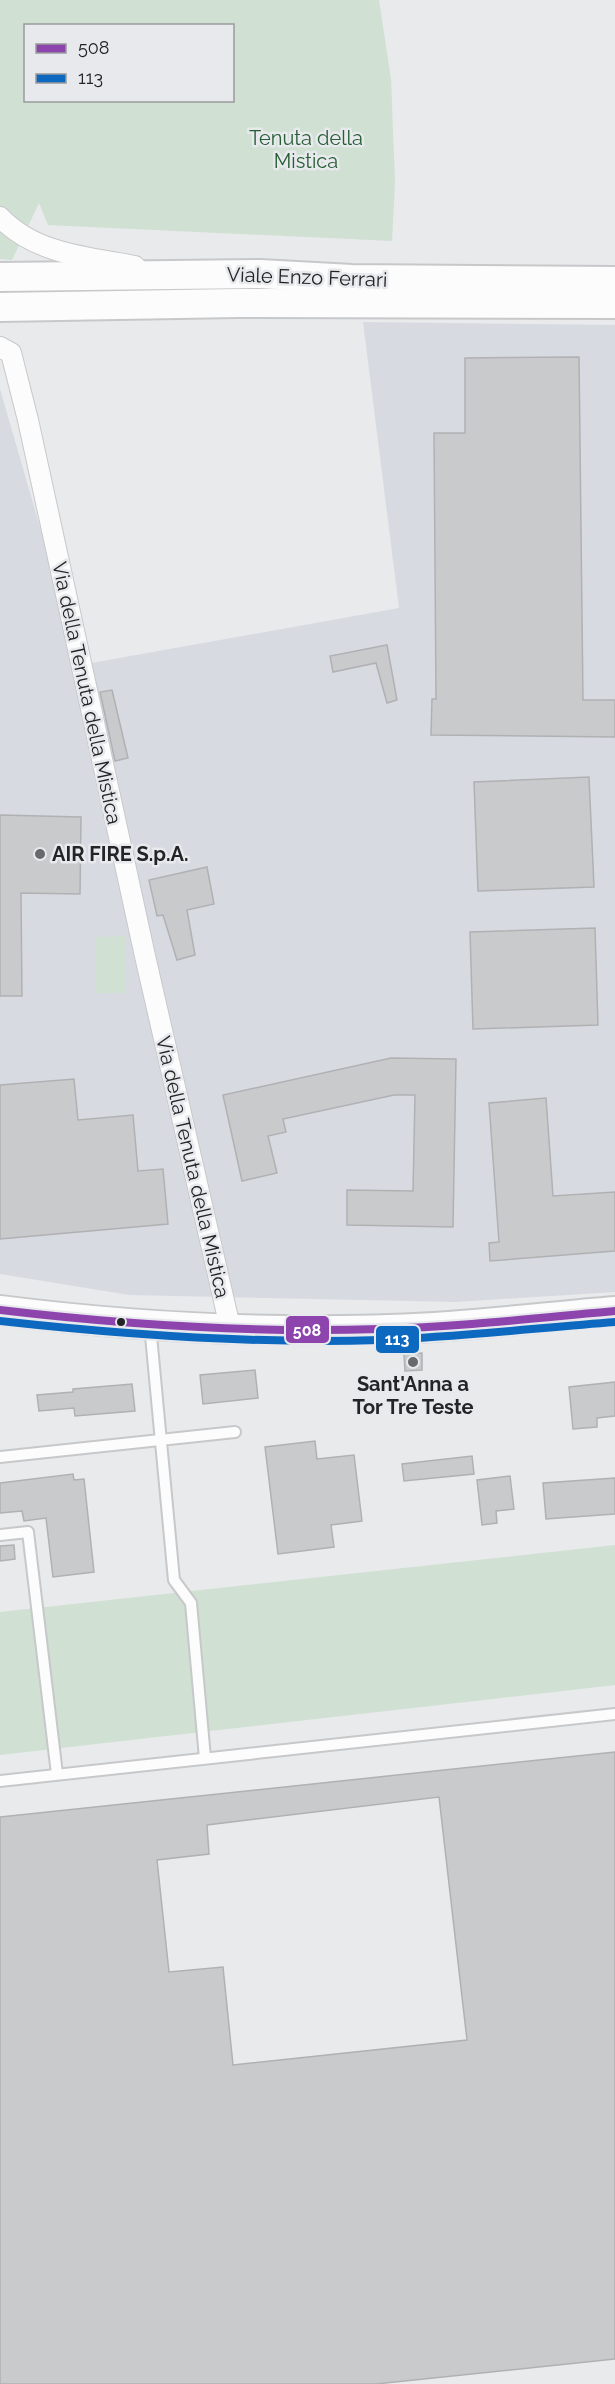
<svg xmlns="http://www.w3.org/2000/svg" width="615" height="2384" font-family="Raleway,sans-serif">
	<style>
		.built { fill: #d7dbe1 }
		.green { fill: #d0e0d3; fill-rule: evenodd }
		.building { fill: #c9cacc; stroke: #b0b1b3; stroke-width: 1.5; fill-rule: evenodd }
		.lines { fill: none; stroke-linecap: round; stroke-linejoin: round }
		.lane-casing { stroke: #c7c8ca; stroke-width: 14 }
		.street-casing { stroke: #c7c8ca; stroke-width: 22 }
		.secondary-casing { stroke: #c7c8ca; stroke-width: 32 }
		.lane { stroke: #fcfcfc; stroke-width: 10 }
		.street { stroke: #fcfcfc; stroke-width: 20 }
		.secondary { stroke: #fcfcfc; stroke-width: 28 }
		.bus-1-casing { stroke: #e7e9ed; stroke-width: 12 }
		.bus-2-casing { stroke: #e7e9ed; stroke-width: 12 }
		.bus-1 { stroke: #8e44ad; stroke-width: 8 }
		.bus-2 { stroke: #0c69bf; stroke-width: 8 }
		.poi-dot { fill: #68696b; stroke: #e7e9ed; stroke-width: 2 }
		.bus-dot { fill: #232425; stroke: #e7e9ed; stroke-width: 2 }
		.labels { text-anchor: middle; stroke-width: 5; stroke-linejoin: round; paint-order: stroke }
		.park-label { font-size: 20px; fill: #255e33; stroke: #e7e9ed }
		.street-label { font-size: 20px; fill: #232425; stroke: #e7e9ed }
		.poi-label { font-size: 20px; font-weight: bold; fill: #232425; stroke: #e7e9ed; text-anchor: start }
		.line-badge { stroke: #e7e9ed; stroke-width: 2 }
		.badge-label { font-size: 16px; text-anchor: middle; font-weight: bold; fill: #fff }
	</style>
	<rect width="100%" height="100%" fill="#e8eaec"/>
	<polygon class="built" points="363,322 615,325 615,1292 456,1302 129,1295 0,1274 0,389 80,665 399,608"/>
	<g class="green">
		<path d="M0,0H379L391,79L395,182L392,241L48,225L39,203L12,260L0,259ZM26,26H232V100H26Z"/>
		<polygon points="125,936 125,993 96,993 96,937"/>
		<polygon points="615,1545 615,1685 0,1755 0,1612"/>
	</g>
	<g class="building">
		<polygon points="579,357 583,700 615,700 615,737 431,735 432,699 436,699 434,433 465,433 465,358"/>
		<polygon points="387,645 397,700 387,703 376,663 333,672 330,656"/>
		<polygon points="112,690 128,758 115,761 100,692"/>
		<polygon points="589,777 594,887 478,891 474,782"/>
		<polygon points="0,815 81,817 80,894 21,893 22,996 0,996"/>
		<polygon points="207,867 214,904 187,910 195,955 177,960 163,915 157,916 149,880"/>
		<polygon points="595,928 598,1025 473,1029 470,932"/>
		<polygon points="391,1058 456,1059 453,1227 347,1225 347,1190 413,1191 415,1095 394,1095 283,1119 286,1132 268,1136 277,1173 242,1181 223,1095"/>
		<polygon points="74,1079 78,1120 133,1115 138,1171 163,1169 168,1224 0,1239 0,1085"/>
		<polygon points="546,1098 553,1196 615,1192 615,1251 490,1261 489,1243 499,1242 489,1103"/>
		<polygon points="422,1353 422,1370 405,1371 404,1354"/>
		<polygon points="255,1370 258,1398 203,1404 200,1375"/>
		<polygon points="615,1382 615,1416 597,1418 597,1427 573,1429 569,1387"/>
		<polygon points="132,1384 135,1411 75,1416 74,1408 39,1411 37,1395 73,1392 73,1389"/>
		<polygon points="315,1441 317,1459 354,1455 362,1521 331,1525 334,1547 278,1554 265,1447"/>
		<polygon points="472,1456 474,1474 404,1481 402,1464"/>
		<polygon points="73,1474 74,1480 84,1479 94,1572 53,1577 46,1518 24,1521 22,1511 0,1513 0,1483"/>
		<polygon points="510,1476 514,1509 496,1511 497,1523 482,1525 477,1480"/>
		<polygon points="615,1478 615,1514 546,1519 543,1483"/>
		<polygon points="14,1545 15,1559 0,1561 0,1546"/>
		<path d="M615,1752V2359L376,2384H0V1817ZM439,1797L467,2040L233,2065L223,1967L169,1972L157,1860L209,1854L207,1825Z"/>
	</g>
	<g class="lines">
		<defs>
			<g id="lane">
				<polyline points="150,1325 174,1580 191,1603 205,1758"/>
				<polyline points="0,1457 235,1432"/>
				<polyline points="0,1535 28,1532 57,1774"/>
				<polyline points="0,1781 615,1714"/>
			</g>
			<g id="street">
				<path d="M0,217C35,254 87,257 135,266"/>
				<polyline points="0,347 11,353 28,420 145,956 230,1327"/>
			</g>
			<g id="secondary">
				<polyline points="0,277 260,274 352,279 615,281"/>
				<polyline points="0,307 238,303 615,304"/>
				<path d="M0,1310C143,1328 290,1335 434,1327C495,1323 555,1316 615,1311"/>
			</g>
		</defs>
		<use href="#lane" class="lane-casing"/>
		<use href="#street" class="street-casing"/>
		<use href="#secondary" class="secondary-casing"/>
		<use href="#lane" class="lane"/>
		<use href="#street" class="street"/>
		<use href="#secondary" class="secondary"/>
		<defs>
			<path id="bus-1" d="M0,1310C126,1325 253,1333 380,1329C459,1327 537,1318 615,1311"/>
			<path id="bus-2" d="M0,1321C126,1335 253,1344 380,1340C459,1337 537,1328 615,1322"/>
		</defs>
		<use href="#bus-1" class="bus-1-casing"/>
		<use href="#bus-2" class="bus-2-casing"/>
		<use href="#bus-1" class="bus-1"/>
		<use href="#bus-2" class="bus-2"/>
	</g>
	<g class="poi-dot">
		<circle cx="40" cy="854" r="6"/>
		<circle cx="413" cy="1362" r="6"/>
	</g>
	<circle class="bus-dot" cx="121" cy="1322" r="5"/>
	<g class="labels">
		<g class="park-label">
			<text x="306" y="145">Tenuta della<tspan x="306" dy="23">Mistica</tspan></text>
		</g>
		<g class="street-label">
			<text transform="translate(307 277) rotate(2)" y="7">Viale Enzo Ferrari</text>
			<text transform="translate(87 693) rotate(78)" y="7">Via della Tenuta della Mistica</text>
			<text transform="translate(193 1167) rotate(77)" y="7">Via della Tenuta della Mistica</text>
		</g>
		<g class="poi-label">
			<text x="52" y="861">AIR FIRE S.p.A.</text>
			<text x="413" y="1391" text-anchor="middle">Sant'Anna a<tspan x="413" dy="23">Tor Tre Teste</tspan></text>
		</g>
	</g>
	<g class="line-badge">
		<rect x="285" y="1315" width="45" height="29" rx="6" fill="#8e44ad"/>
		<rect x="375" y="1325" width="45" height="29" rx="6" fill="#0c69bf"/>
	</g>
	<g class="badge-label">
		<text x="307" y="1336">508</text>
		<text x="397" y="1345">113</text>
	</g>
	<rect x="24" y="24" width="210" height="78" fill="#e7e9ed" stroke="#999a9d" stroke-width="1.5"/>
	<rect x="36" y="44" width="30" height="9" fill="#8e44ad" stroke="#999a9d" stroke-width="1.5"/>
	<text x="78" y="54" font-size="18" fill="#232425">508</text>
	<rect x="36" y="74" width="30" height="9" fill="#0c69bf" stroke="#999a9d" stroke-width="1.5"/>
	<text x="78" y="84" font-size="18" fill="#232425">113</text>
</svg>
